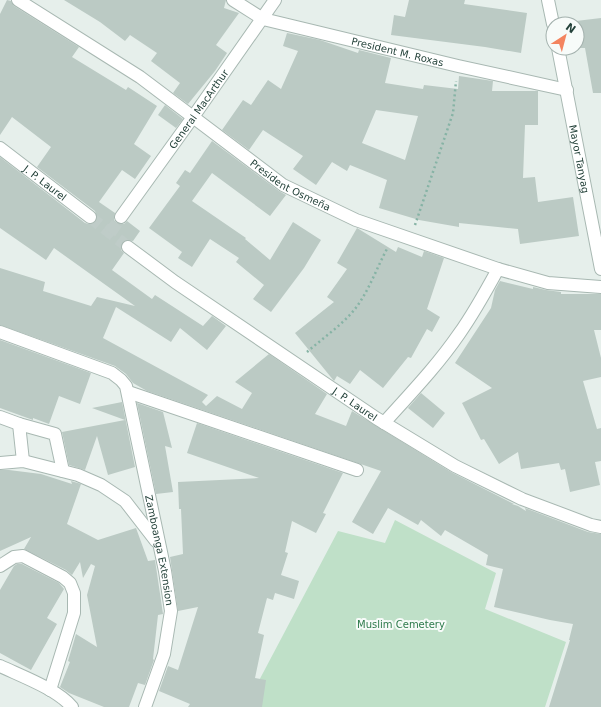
<svg xmlns="http://www.w3.org/2000/svg" width="601" height="707" font-family="'DejaVu Sans',sans-serif">
	<style>
		.green { fill: #bfe0c8 }
		.building { fill: #bbcac4; fill-rule: evenodd }
		.lines { fill: none; stroke-linecap: round; stroke-linejoin: round }
		.minor-tunnel { stroke: #bfccc8; stroke-width: 12; stroke-dasharray: 12 6; stroke-linecap: butt }
		.minor-casing { stroke: #a8b8b2; stroke-width: 14 }
		.path { stroke: #86b3a5; stroke-width: 2.5; stroke-dasharray: 2 3; stroke-linecap: butt }
		.minor { stroke: #fff; stroke-width: 12 }
		.labels { text-anchor: middle; stroke-width: 4; stroke-linejoin: round; paint-order: stroke }
		.street-label { font-size: 10px; fill: #24423a; stroke: #f7fbf9 }
		.park-label { font-size: 10px; fill: #2d7a4b; stroke: #f7fbf9 }
	</style>
	<rect width="100%" height="100%" fill="#e6efeb"/>
	<polygon class="green" points="395,520 496,573 485,609 566,642 545,707 245,707 338,531 385,543"/>
	<g class="building">
		<polygon points="7,0 11,1 14,6 79,47 72,57 126,90 128,87 157,106 134,144 151,156 135,179 122,170 99,202 115,213 114,220 117,223 124,224 127,221 140,231 133,241 125,240 122,243 121,250 124,253 112,270 152,299 155,295 203,326 212,316 226,326 207,350 180,328 171,342 116,307 103,338 208,395 202,402 206,406 217,396 242,409 252,393 235,382 269,354 327,394 315,414 346,426 352,411 451,472 514,504 512,504 518,506 526,511 525,508 588,532 601,534 601,707 549,707 570,640 569,640 573,624 550,620 494,607 503,569 486,565 488,555 445,530 441,536 421,520 418,525 388,508 373,534 352,522 381,471 147,391 133,383 126,374 115,366 0,325 0,268 45,282 43,291 91,306 97,297 135,306 54,248 46,260 0,228 0,157 85,223 89,224 93,224 97,218 95,211 37,167 51,147 12,117 0,135 0,14"/>
		<polygon points="64,0 226,0 224,8 239,13 216,45 227,53 215,71 188,104 173,93 180,83 151,61 157,53 130,35 125,41 100,22"/>
		<polygon points="409,0 465,0 464,4 527,13 521,53 485,47 391,35 394,15 405,17"/>
		<polygon points="601,18 601,93 593,93 585,48 579,48 576,21"/>
		<path d="M287,33L320,40L358,53L359,50L391,58L385,83L423,89L424,85L458,89L459,76L493,81L492,91H538V125H525L523,178L535,177L538,202L573,197L579,236L520,244L518,229L459,223V227L419,220L379,208L387,180L350,165L347,171L332,162L316,185L293,169L303,156L263,130L249,150L222,130L243,100L251,105L268,80L281,89L298,51L283,46ZM376,110L418,116L405,160L362,143Z"/>
		<polygon points="165,105 183,119 176,128 158,115"/>
		<polygon points="212,141 279,191 286,195 270,216 212,173 192,201 246,238 245,239 270,260 293,222 321,240 304,268 271,312 253,299 264,285 236,262 239,258 210,239 192,267 178,258 182,252 149,228 180,186 176,183 185,170 190,173"/>
		<polygon points="357,228 396,252 398,247 422,257 424,251 444,258 427,309 440,317 432,332 427,329 411,358 408,357 383,388 360,370 350,384 337,376 334,381 295,333 334,302 327,297 347,269 337,263"/>
		<polygon points="500,281 533,289 533,287 546,290 561,292 561,294 601,294 601,330 594,330 601,358 601,377 583,381 597,429 601,428 601,461 595,462 600,485 570,492 565,469 561,470 559,463 521,469 518,452 499,464 484,439 481,440 462,403 492,388 455,363 491,308 495,290"/>
		<polygon points="0,340 91,373 80,404 59,396 49,424 33,418 33,420 0,408"/>
		<polygon points="421,393 445,413 433,428 408,408"/>
		<polygon points="122,402 135,467 108,475 97,436 85,470 69,465 62,432 125,420 92,408"/>
		<polygon points="137,403 163,412 172,448 165,446 173,492 156,494"/>
		<polygon points="197,423 343,473 323,513 326,514 316,533 292,521 285,552 288,553 281,575 299,581 294,599 275,593 273,600 267,598 258,633 264,635 255,678 266,680 262,707 188,707 190,704 159,691 168,666 178,670 198,607 178,611 170,557 183,554 181,509 179,509 178,482 259,478 187,453"/>
		<polygon points="0,470 9,470 41,474 72,484 71,481 81,484 67,524 98,540 136,528 148,561 155,560 163,614 158,615 153,659 154,660 145,685 138,683 129,707 104,707 69,693 60,687 70,662 68,661 76,634 97,647 87,595 95,566 91,564 83,578 80,562 72,575 66,570 24,549 31,537 0,551"/>
		<polygon points="17,564 22,564 59,583 64,589 47,618 57,624 31,670 0,653 0,590 14,566"/>
	</g>
	<g class="lines">
		<g class="minor-tunnel">
			<polyline points="90,217 128,247"/>
			<polyline points="110,233 121,217"/>
		</g>
		<defs>
			<g id="minor">
				<path id="s1" d="M18,0L140,77L283,185L356,220L498,269L548,283L601,287"/>
				<path id="s2" d="M233,0L263,19L458,66L567,90"/>
				<polyline points="548,0 553,24"/>
				<path id="s3" d="M558,48L601,269"/>
				<path id="s4" d="M0,148L90,217"/>
				<path id="s5" d="M121,217L193,117L275,0"/>
				<path id="s6" d="M128,247L175,282L376,418L455,466L522,499L591,525L601,527"/>
				<path id="s7" d="M0,332L112,373L121,380L126,386L165,571L171,611L164,654L145,707"/>
				<polyline points="128,392 357,470"/>
				<polyline points="0,417 19,424 55,434 63,471"/>
				<path d="M384,423C410,394 437,366 459,334C474,313 486,291 498,269"/>
				<polyline points="19,424 23,461"/>
				<polyline points="0,463 23,461 78,475 101,485 125,501 156,541"/>
				<polyline points="0,566 14,557 23,556 63,577 70,583 74,593 74,613 50,690"/>
				<path d="M0,666C21,676 57,689 72,707"/>
			</g>
		</defs>
		<use href="#minor" class="minor-casing"/>
		<g class="path">
			<polyline points="415,225 453,113 456,81"/>
			<path d="M307,352C323,338 342,325 355,309C369,291 377,267 388,247"/>
		</g>
		<use href="#minor" class="minor"/>
	</g>
	<g class="labels">
		<g class="street-label">
			<text dy="4" stroke="none"><textPath href="#s2" startOffset="174">President M. Roxas</textPath></text>
			<text dy="4" stroke="none"><textPath href="#s5" startOffset="133">General MacArthur</textPath></text>
			<text dy="4" stroke="none"><textPath href="#s3" startOffset="113">Mayor Tanyag</textPath></text>
			<text dy="4" stroke="none"><textPath href="#s4" startOffset="57">J. P. Laurel</textPath></text>
			<text dy="4" stroke="none"><textPath href="#s1" startOffset="330">President Osmeña</textPath></text>
			<text dy="4" stroke="none"><textPath href="#s6" startOffset="276">J. P. Laurel</textPath></text>
			<text dy="4" stroke="none"><textPath href="#s7" startOffset="306">Zamboanga Extension</textPath></text>
		</g>
		<g class="park-label">
			<text x="401" y="628">Muslim Cemetery</text>
		</g>
	</g>
	<g transform="translate(565 36) rotate(36)"><circle r="19" fill="#f7fbf9" stroke="#a3b1ad"/>
	<path d="M0-3L7 15L0 10L-7 15Z" fill="#f4845f"/>
	<text y="-6" font-size="11" font-weight="bold" text-anchor="middle" fill="#24423a">N</text>
	</g>
</svg>
